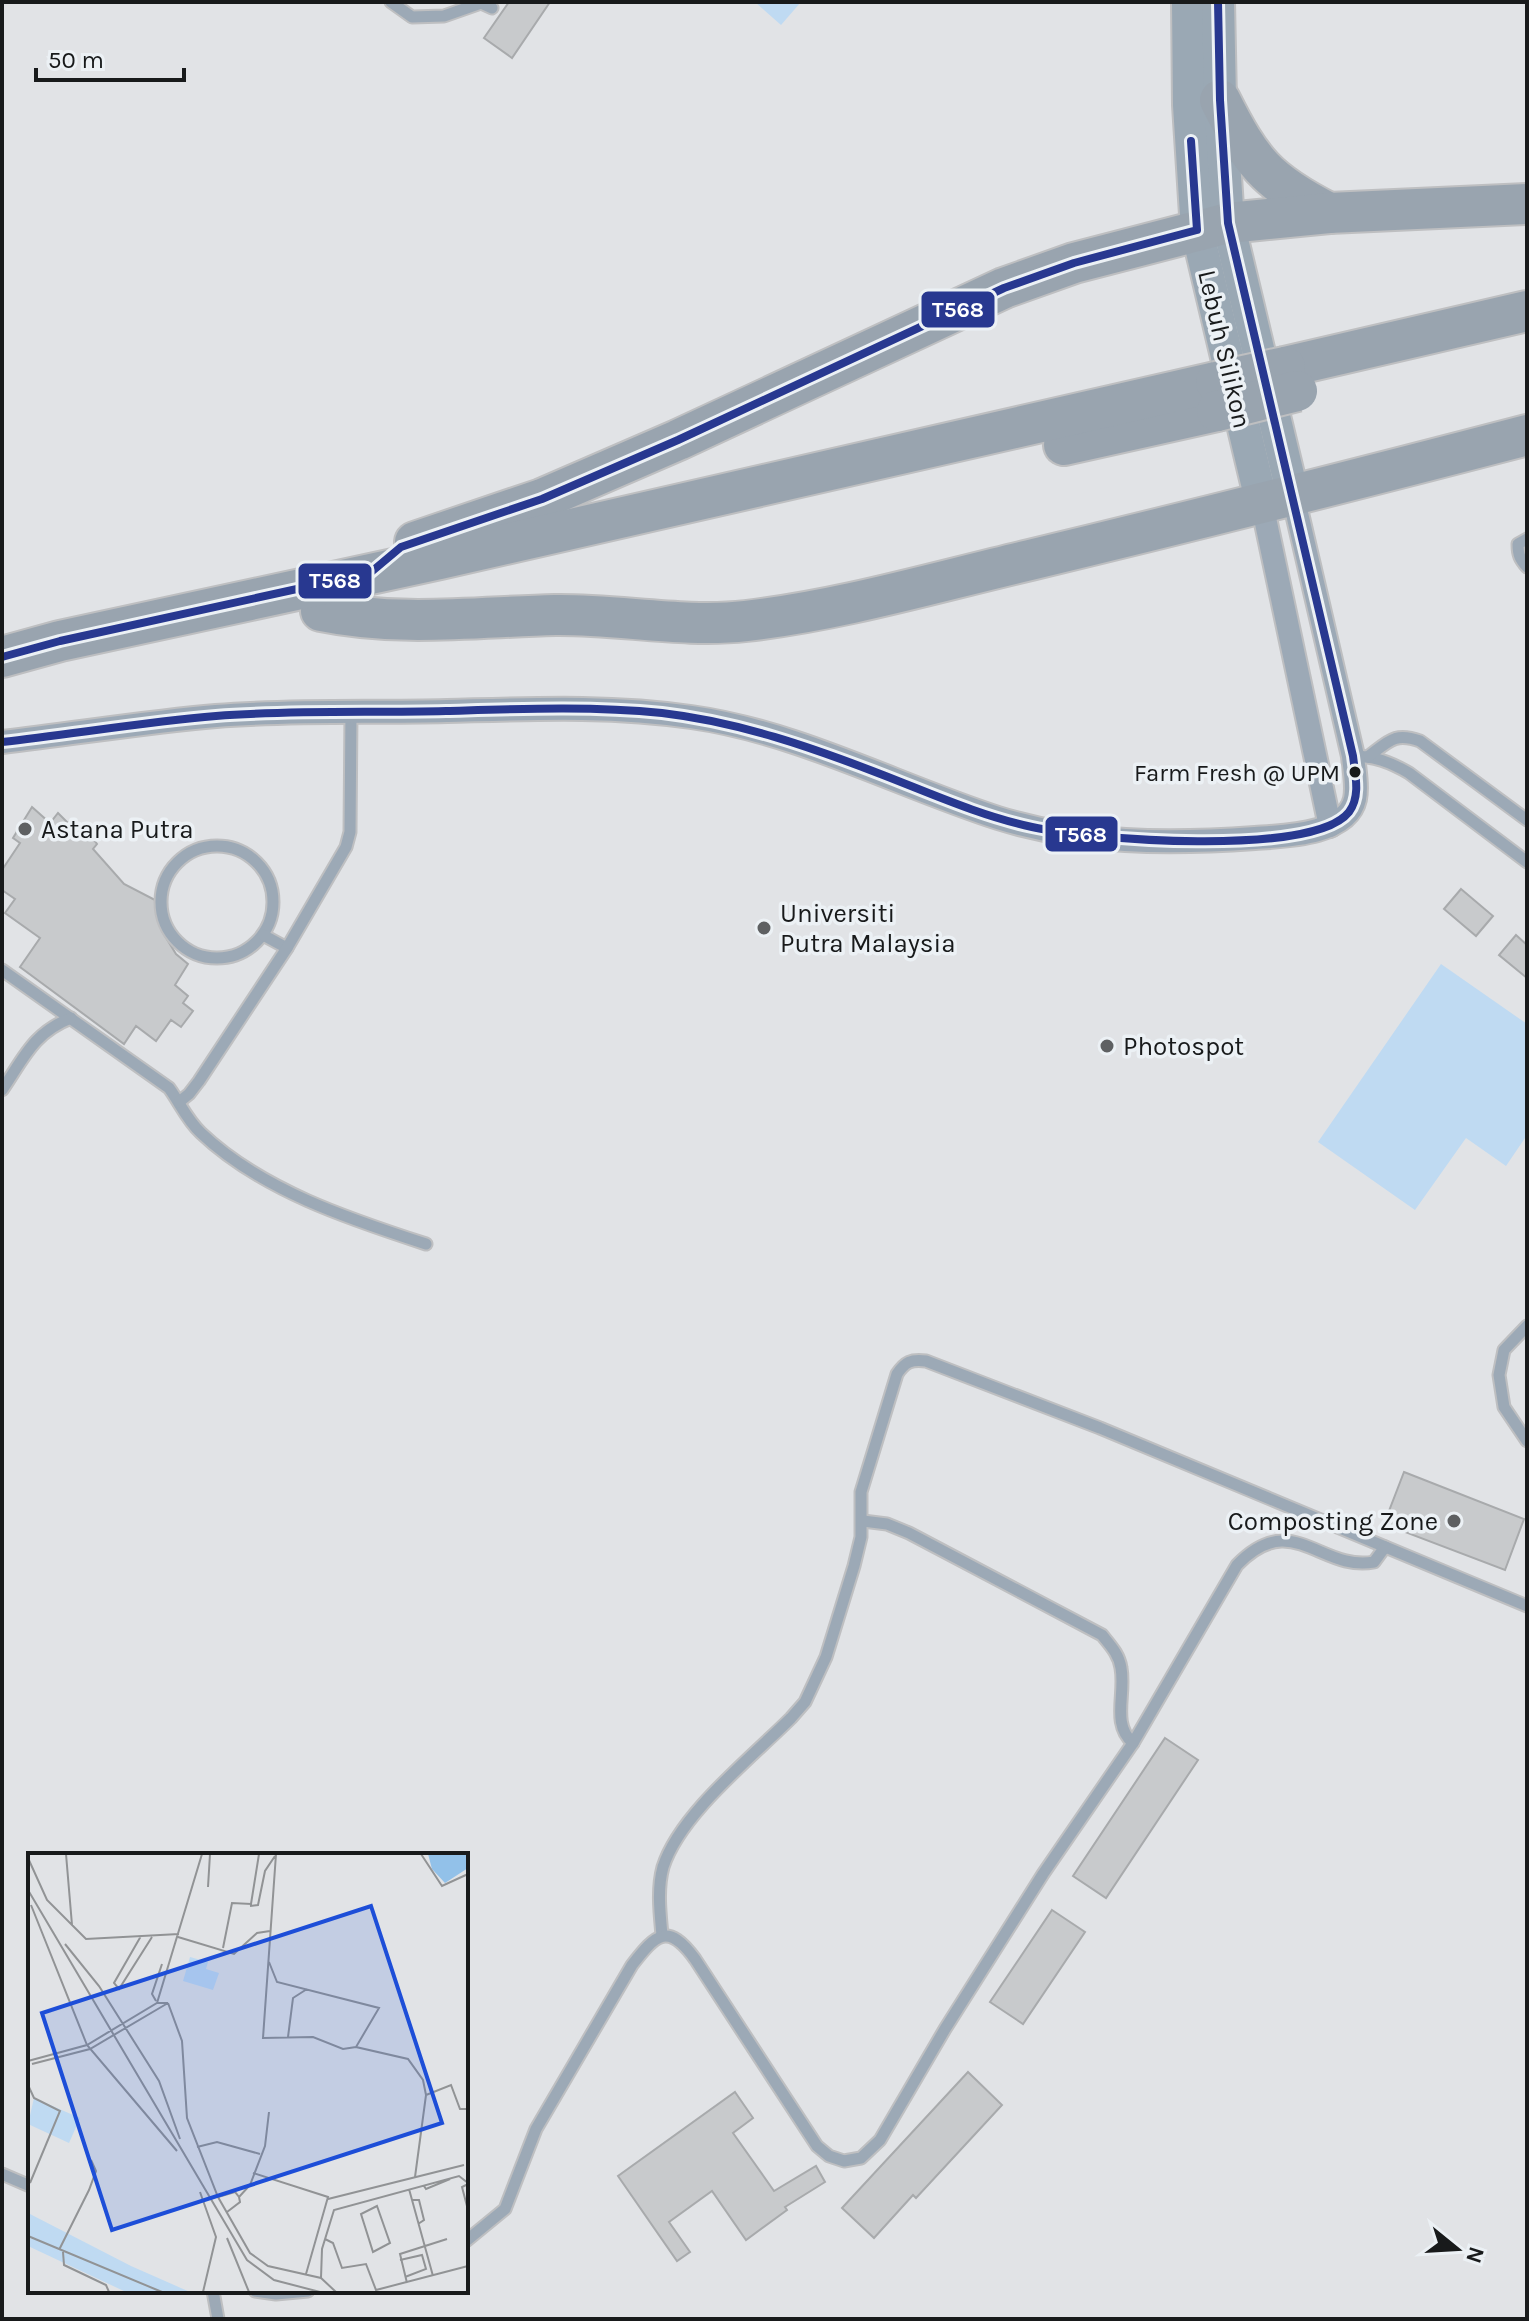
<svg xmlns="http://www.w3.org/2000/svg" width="1529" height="2321" font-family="Karla,sans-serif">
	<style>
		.green { fill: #bfdaf2 }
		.building { fill: #c8cacc; stroke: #a8aaac; stroke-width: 2 }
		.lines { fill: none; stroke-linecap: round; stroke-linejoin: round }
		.lane-casing { stroke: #bebfc1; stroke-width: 15 }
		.street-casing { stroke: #bebfc1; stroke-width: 26 }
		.secondary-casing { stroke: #bebfc1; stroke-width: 36 }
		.highway-casing { stroke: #bebfc1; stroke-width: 44 }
		.lane { stroke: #9ca9b6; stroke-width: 11 }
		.street { stroke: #9ca9b6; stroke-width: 22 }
		.secondary { stroke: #9aa8b4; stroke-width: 32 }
		.highway { stroke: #99a4af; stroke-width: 40 }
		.highway-bridge-casing { stroke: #bebfc1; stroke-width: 44; stroke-linecap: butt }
		.highway-bridge { stroke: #99a4af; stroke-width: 40 }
		.bus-1-casing { stroke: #ecf1f5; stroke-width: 14 }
		.bus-1 { stroke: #283890; stroke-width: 8 }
		.bus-dot { fill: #181a1b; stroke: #ecf1f5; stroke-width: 3 }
		.poi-dot { fill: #5e6062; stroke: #ecf1f5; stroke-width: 3 }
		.labels { text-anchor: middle; stroke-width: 7; stroke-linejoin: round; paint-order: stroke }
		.bus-label { font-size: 24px; fill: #181a1b; stroke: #ecf1f5; text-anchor: end }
		.street-label { font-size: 26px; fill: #181a1b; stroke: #ecf1f5 }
		.poi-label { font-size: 26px; fill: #181a1b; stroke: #ecf1f5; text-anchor: start }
		.inset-road { fill: none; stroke: #919395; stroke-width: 2 }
		.view { fill: #1d4ed8; fill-opacity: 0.15; stroke: #1d4ed8; stroke-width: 4 }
		.inset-edge { fill: none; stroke: #181a1b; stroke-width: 4 }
		.line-badge { stroke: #ecf1f5; stroke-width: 3 }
		.badge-label { font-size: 22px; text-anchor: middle; font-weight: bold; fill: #fff }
	</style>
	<rect width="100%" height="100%" fill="#e1e3e6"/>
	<g class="green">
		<polygon points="755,2 801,2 781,25"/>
		<polygon points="1441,964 1527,1024 1527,1135 1506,1166 1466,1138 1415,1210 1318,1142"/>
	</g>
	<g class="building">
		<polygon points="509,2 550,2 512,58 484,38"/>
		<polygon points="32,807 50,823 58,813 80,835 87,831 97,844 93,849 124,884 155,900 162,931 176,954 188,964 175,985 188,996 183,1003 193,1011 181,1027 171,1020 156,1041 136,1026 124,1044 20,967 40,938 5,913 15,899 2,890 2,870 20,843 13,838"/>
		<polygon points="1461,889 1493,916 1476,936 1444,909"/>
		<polygon points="1516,935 1527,945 1527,978 1499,955"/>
		<polygon points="1404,1472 1524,1519 1505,1570 1384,1524"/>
		<polygon points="1165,1738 1198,1760 1106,1898 1073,1876"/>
		<polygon points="1052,1910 1085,1932 1023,2024 990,2002"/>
		<polygon points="968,2072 1002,2105 916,2198 913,2195 874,2238 842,2208"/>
		<polygon points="735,2092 753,2118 733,2133 774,2191 816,2166 825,2182 785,2207 787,2210 746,2240 712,2191 669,2222 690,2252 677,2261 618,2176"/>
	</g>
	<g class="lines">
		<defs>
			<g id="lane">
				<polyline points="391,2 412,17 444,16 481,3 492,8"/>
				<path d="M1527,539L1518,544C1518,555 1520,559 1527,567"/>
				<path d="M1353,756C1374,756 1390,762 1409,773L1527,862"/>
				<path d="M1369,756C1389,741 1395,732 1420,741L1527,820"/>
				<circle cx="217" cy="902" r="56"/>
				<polyline points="263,935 287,948"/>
				<path d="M2,970L169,1088C180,1103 187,1120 201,1133C261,1190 349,1219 426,1244"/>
				<path d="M2,1090C24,1058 33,1033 71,1018"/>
				<polyline points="179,1102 189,1094 199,1081 287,948 346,847 350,832 351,713"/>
				<polyline points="1527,1326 1504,1350 1499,1375 1504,1407 1527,1441"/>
				<path d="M863,1521L887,1524L909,1533L1102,1635C1110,1645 1119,1654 1121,1668C1126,1694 1111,1724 1133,1743"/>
				<path d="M662,1935C660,1913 657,1889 663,1867C680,1814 751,1758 791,1718L805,1702L826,1657L854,1566L861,1537V1492L897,1374C905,1362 911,1359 926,1361L1100,1428L1527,1606"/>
				<polyline points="2,2174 30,2186"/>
				<path d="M466,2241L505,2209L536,2129L632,1965C656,1934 668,1922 695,1959L817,2146L829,2156L844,2161L861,2158L880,2140L945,2029L1043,1874L1133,1743L1237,1565C1292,1508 1321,1572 1374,1562L1385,1547"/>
				<polyline points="213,2291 218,2319"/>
				<polyline points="255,2291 276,2294 308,2291"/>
			</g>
			<g id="street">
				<polyline points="1262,504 1330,826"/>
				<path d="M2,742C73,734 145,722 216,716C292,710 370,713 447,711C528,709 610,705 691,717C798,732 896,785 998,818C1081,844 1169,844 1255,838C1284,836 1347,835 1355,799C1358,785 1354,769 1353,756L1293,496"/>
			</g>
			<g id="secondary">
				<polyline points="1188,2 1189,105 1197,230 1262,504"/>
				<polyline points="1218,2 1220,100 1228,223 1293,496"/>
			</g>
			<g id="highway">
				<path d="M1220,100C1251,162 1266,181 1329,213"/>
				<polyline points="1285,367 1527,311"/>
				<polyline points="1064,445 1217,411"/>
				<polyline points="415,542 542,499 678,440 1004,288 1074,263 1228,223 1329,213 1527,204"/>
				<path d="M321,611C398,627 477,617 555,615C618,614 683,628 746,621C842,610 936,582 1030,560C1196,520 1362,478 1527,435"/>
				<polyline points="2,657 60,641 440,559 1216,382"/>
			</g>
		</defs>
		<use href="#lane" class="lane-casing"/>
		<use href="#street" class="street-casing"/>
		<use href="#secondary" class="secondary-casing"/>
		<use href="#highway" class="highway-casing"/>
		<use href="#lane" class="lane"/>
		<use href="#street" class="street"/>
		<use href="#secondary" class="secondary"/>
		<use href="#highway" class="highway"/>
		<defs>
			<g id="highway-bridge">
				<polyline points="1216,382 1285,367"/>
				<polyline points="1217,411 1297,391"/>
			</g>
		</defs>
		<use href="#highway-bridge" class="highway-bridge-casing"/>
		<use href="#highway-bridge" class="highway-bridge"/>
		<defs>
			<g id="bus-1">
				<polyline points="2,657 60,641 370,573 401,547 542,499 678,440 1004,288 1074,263 1197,230 1191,141"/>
				<path d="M2,742C73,734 145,722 216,716C293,710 370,713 446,711C518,709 590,706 662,713C739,722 811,747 883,775C932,794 981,816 1032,827C1087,839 1313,858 1349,812C1361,796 1355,774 1353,756L1228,223L1220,100L1218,2"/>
			</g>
		</defs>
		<use href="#bus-1" class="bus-1-casing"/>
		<use href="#bus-1" class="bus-1"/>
	</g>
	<circle class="bus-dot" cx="1355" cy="772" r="7"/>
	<g class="poi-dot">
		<circle cx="25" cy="829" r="8"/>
		<circle cx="764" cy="928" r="8"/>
		<circle cx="1107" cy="1046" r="8"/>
		<circle cx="1454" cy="1521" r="8"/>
	</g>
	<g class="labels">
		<g class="bus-label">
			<text x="1340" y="781">Farm Fresh @ UPM</text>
		</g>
		<g class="street-label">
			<text transform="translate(1225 349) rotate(77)" y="9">Lebuh Silikon</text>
		</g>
		<g class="poi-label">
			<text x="41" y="838">Astana Putra</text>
			<text x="780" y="922">Universiti<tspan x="780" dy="30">Putra Malaysia</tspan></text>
			<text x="1123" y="1055">Photospot</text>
			<text x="1438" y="1530" text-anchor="end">Composting Zone</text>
		</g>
	</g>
	<g transform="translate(28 1853)">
		<rect width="440" height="440" fill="#e1e3e6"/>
		<path d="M162,104L180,109L178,116L191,120L185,137L155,128ZM6,245L52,265L41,290L0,271ZM0,360L103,413L162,439H98L0,393Z" fill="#bfdaf2"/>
		<path d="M400,1H440V15L417,30L404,16Z" fill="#92c1e9"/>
		<path class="inset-road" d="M38,1L44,72M248,1L235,185L285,184L315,196L328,194M393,1L414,33L440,21M0,5L19,47L58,86L151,81M180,34L182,1M0,37L219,407L246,427L292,439M3,52L59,192L149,298M222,53L230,52L237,18L247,3M113,83L86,130L91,136L124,84M150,84L206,101L229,80L242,78M37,91L71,133L131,228L152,286M195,95L204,50L223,51L231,1M241,109L249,129L351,155L328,194L380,206L395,227L398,242M128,148L124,141L134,111M129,150L174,1M140,150L154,188L159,265L190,344L222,400L240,413L293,425L308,439M260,184L265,145L279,136M0,208L59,192L129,150H140M4,211L62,196L140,150M0,232L6,245L32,258L2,330M169,294L189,289L232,301M225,320L300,344L278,421M387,324L398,242L423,232L432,256H440M440,331L434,334L440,357M396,333L398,336L422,326M381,336L405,423M172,339L188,384L175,439M190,344L207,339L211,344L212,349L199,359M211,344L222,332L237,293L241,259M300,346L436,312M384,347H391L396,367L390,371M349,353L362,390L345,399L333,361ZM0,383L134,439M199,385L221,439M297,386L305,390L314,415L338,411L348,437L440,413M31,397L61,337L68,318L63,307M35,399L36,412L78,432L81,439M372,407L394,402L398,416L377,424M293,425L294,396L306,357L431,323L440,330M379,430L372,401L419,386"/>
		<path class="view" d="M343,53L414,270L84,377L14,160Z"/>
		<rect width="440" height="440" class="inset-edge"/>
	</g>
	<g class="line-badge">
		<rect x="920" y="290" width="76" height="39" rx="8" fill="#283890"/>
		<rect x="297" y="562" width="76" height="38" rx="8" fill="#283890"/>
		<rect x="1044" y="815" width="75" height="38" rx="8" fill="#283890"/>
	</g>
	<g class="badge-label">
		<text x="958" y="317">T568</text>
		<text x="335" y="588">T568</text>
		<text x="1081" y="842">T568</text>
	</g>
	<rect width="1529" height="2321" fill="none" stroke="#181a1b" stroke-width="8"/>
	<g transform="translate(1457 2249) rotate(108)" stroke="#ecf1f5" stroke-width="6" paint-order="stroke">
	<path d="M0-6L14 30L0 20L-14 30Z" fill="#181a1b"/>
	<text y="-12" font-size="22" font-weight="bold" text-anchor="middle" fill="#181a1b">N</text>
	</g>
	<path d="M36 68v12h148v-12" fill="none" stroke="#181a1b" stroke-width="4"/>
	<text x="48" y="68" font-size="24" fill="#181a1b" stroke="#ecf1f5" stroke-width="6" paint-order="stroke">50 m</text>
</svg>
